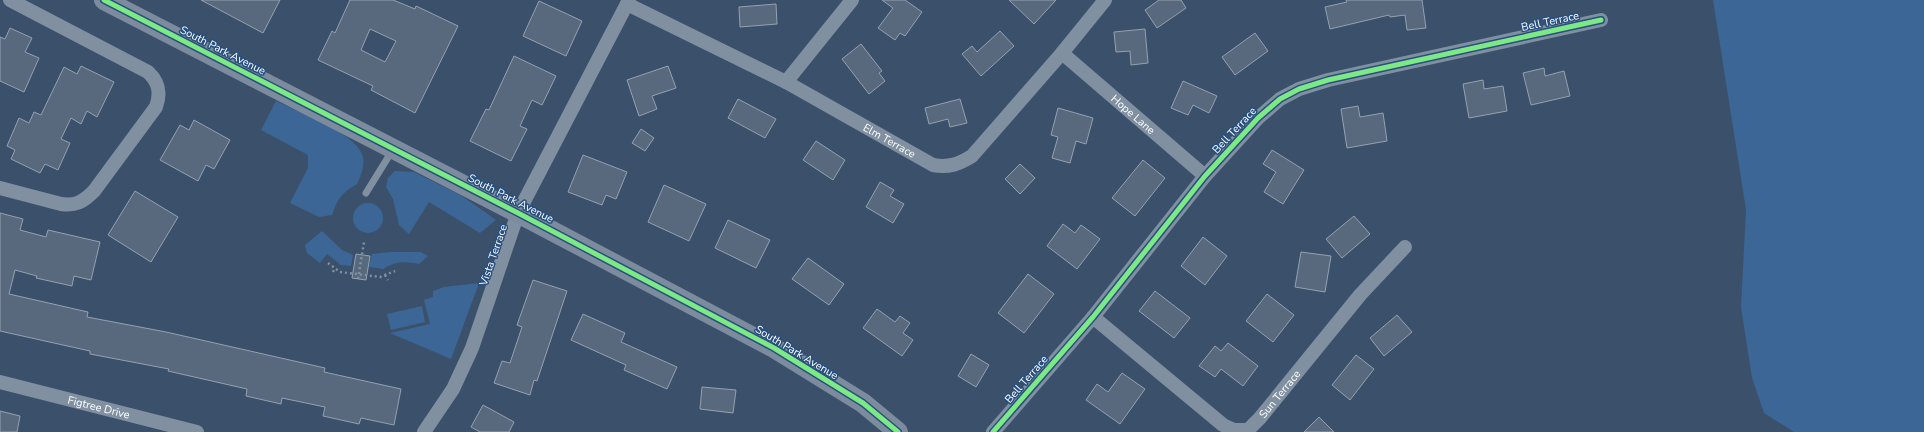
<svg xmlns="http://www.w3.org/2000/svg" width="1924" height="432" font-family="'Nunito Sans',sans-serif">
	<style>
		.green { fill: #3b6695 }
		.building { fill: #58697e; stroke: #94a1b0; fill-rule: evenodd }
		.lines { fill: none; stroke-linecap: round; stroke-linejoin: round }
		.path { stroke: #8090a1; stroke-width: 2.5; stroke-dasharray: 2 3; stroke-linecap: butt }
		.lane { stroke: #8090a1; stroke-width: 7 }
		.street { stroke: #8090a1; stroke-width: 14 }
		.secondary { stroke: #7c8b9d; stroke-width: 20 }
		.cycleway-casing { stroke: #274f7f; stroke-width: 8 }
		.cycleway { stroke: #7ce984; stroke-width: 5 }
		.labels { text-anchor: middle; stroke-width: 3; stroke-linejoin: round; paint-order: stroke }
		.street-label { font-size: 11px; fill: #fff; stroke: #274f7f }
	</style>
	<rect width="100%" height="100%" fill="#3b516b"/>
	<g class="green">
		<polygon points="1713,0 1924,0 1924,432 1794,432 1764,413 1752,378 1741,307 1746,210"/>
		<path d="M276,101C297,111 353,132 362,154C366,164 361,175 357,184C343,192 337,199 332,215L319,217L290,203L308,168V155L261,130Z"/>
		<polygon points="395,171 414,172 462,196 496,220 480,233 429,202 409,234 399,225 393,199 386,187 388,178"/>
		<circle cx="368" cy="218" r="15"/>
		<polygon points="322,231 342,250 353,255 351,266 341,265 327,254 320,263 307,253 305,245"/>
		<path d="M390,252H421L428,256L419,264C405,261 395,261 383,269L369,267L372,254Z"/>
		<polygon points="479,283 451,359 390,333 430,324 424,300 433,297 433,291 444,287"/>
		<polygon points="422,306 425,322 391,330 387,314"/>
	</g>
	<g class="building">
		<polygon points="201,0 280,0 263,33"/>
		<path d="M350,0H393L415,9L416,6L458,26L415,113L371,90L373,86L318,60L332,31L335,33ZM370,29L396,41L385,62L361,50Z"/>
		<polygon points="882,0 905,0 922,12 905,36 900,33 895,40 878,28 893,8"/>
		<polygon points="1009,0 1056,0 1034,24"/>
		<polygon points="1159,0 1181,0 1186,8 1157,28 1145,10"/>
		<polygon points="1346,0 1422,0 1426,28 1407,30 1405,15 1390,17 1389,15 1330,29 1325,7 1347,2"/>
		<polygon points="539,1 582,21 566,56 523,36"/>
		<polygon points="776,4 777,24 740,27 739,7"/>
		<polygon points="10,28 32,38 25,52 39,58 24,92 0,81 0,37 5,39"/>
		<polygon points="1145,29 1148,63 1131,65 1130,51 1116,52 1114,32"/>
		<polygon points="1000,31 1014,46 981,76 962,54 972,46 977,52"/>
		<polygon points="1255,33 1268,51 1235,75 1222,57"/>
		<polygon points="861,44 882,71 879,73 885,81 869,94 842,59"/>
		<polygon points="514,56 556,76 542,105 532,100 520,126 527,129 511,161 470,141 486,109 489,110"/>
		<polygon points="81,66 114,82 97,117 87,111 81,124 71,118 61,139 70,143 58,170 45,164 40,173 11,159 15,150 7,146 19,118 29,123 34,112 41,115 64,67 77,74"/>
		<polygon points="668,66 676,88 652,96 657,109 639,116 627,80"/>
		<polygon points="1544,68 1545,76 1564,71 1570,96 1531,105 1523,73"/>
		<polygon points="1483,80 1484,89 1503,86 1507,111 1469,118 1463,84"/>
		<polygon points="1183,81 1217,96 1209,113 1193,105 1188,115 1171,108"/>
		<polygon points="738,99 776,119 765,138 728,118"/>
		<polygon points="960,99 967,123 950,127 948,119 929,124 925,108"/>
		<polygon points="1358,106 1360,117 1383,113 1387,141 1347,148 1341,109"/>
		<polygon points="1058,108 1093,118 1086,144 1076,141 1070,163 1052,158 1058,137 1051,135"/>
		<polygon points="194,120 230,140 214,169 206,165 198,181 160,160 180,125 189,130"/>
		<polygon points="641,129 654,138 645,151 632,143"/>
		<polygon points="816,141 845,160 833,180 803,160"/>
		<polygon points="1272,150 1304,170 1283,204 1264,192 1276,172 1263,164"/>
		<polygon points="583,155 627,172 616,199 606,195 602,205 568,192"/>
		<polygon points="1143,160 1165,178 1135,216 1112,198"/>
		<polygon points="1020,164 1035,178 1020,194 1005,179"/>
		<polygon points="880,182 894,190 890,196 904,204 893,223 866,207"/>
		<polygon points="664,185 706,204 689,241 648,222"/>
		<polygon points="135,191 178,217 151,262 108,235"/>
		<polygon points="0,213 23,219 20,230 46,237 48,230 100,242 91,280 74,276 72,286 36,278 37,276 15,270 9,294 88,312 87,317 166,332 325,368 324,372 401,389 394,425 361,418 359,424 323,416 325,407 282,398 281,404 246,396 247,389 168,371 169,369 90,354 90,351 0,331"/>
		<polygon points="1354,216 1370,234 1342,258 1326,239"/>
		<polygon points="728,220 770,240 756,268 715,248"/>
		<polygon points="1063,224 1075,233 1081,225 1100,239 1077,269 1047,246"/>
		<polygon points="1203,237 1227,256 1205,285 1181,266"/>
		<polygon points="1301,252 1331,256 1325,292 1295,287"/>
		<polygon points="356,254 370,256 366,280 352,278"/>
		<polygon points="808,258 844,284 829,305 792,279"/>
		<polygon points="1028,274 1054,294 1024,333 998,313"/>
		<polygon points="533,280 567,291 537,381 534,380 530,395 494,383 502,361 510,363 522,327 517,325"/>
		<polygon points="1155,291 1190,318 1174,338 1139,311"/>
		<polygon points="1267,294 1294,315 1273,342 1246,321"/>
		<polygon points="877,309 895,322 900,316 910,323 903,333 913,340 902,356 863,328"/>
		<polygon points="583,314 625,333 621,342 677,367 667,389 624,370 626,365 571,340"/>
		<polygon points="1397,315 1412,332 1384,356 1370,338"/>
		<polygon points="1228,343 1258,366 1243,386 1221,369 1215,377 1199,366 1215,346 1221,351"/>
		<polygon points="971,354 989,365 976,387 958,376"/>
		<polygon points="1356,355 1374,369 1350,400 1332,385"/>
		<polygon points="1122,373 1145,389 1120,424 1086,400 1097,384 1108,392"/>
		<polygon points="702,387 736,390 733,413 700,409"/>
		<polygon points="483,405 514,422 509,432 480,432 471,427"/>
		<polygon points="0,411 20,416 17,432 0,432"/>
		<polygon points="1319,417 1334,432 1304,432"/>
	</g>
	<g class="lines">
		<g class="path">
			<polyline points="328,263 340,272 380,277 395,271"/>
			<polyline points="333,272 335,268"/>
			<polyline points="385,275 388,280"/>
			<polyline points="358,279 364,242"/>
		</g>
		<polyline class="lane" points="366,193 392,151"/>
		<g class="street">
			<path id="s1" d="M627,4L786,82L933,165C949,168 959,164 972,156L1062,53L1105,0"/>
			<path id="s2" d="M1062,53L1205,176"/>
			<polyline points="786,82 852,0"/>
			<path d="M0,188L61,204C76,206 83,202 94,191L156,107C161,93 159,82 148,72L10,0"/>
			<path id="s3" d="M1093,317L1223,425L1234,430H1248L1260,418L1360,295L1405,247"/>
			<path id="s4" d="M0,382L197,432"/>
			<polyline points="424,432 453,389 472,348 518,213 629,0"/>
			<polyline points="993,432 1093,317 1205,176 1258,118 1280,99 1299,89 1328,80 1601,20"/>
		</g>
		<polyline class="secondary" points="104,0 518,213 774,348 863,403 898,432"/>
		<defs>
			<g id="cycleway">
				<polyline points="104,0 518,213 774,348 863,403 898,432"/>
				<polyline points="993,432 1093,317 1205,176 1258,118 1280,99 1299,89 1328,80 1601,20"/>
			</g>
		</defs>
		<use href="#cycleway" class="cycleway-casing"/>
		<use href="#cycleway" class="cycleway"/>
	</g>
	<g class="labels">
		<g class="street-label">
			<text transform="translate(1550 21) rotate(-12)" y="4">Bell Terrace</text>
			<text transform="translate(223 50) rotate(27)" y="4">South Park Avenue</text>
			<text dy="4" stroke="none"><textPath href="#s2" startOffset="94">Hope Lane</textPath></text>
			<text transform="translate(1234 130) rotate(-47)" y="4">Bell Terrace</text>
			<text dy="4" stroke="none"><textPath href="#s1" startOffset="296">Elm Terrace</textPath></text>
			<text transform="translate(511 198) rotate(27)" y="4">South Park Avenue</text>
			<text transform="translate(493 255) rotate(-71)" y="4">Vista Terrace</text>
			<text transform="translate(797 352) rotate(31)" y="4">South Park Avenue</text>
			<text transform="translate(1026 379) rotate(-49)" y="4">Bell Terrace</text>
			<text dy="4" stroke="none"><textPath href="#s3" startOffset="243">Sun Terrace</textPath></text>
			<text dy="4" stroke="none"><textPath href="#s4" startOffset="102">Figtree Drive</textPath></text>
		</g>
	</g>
</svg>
